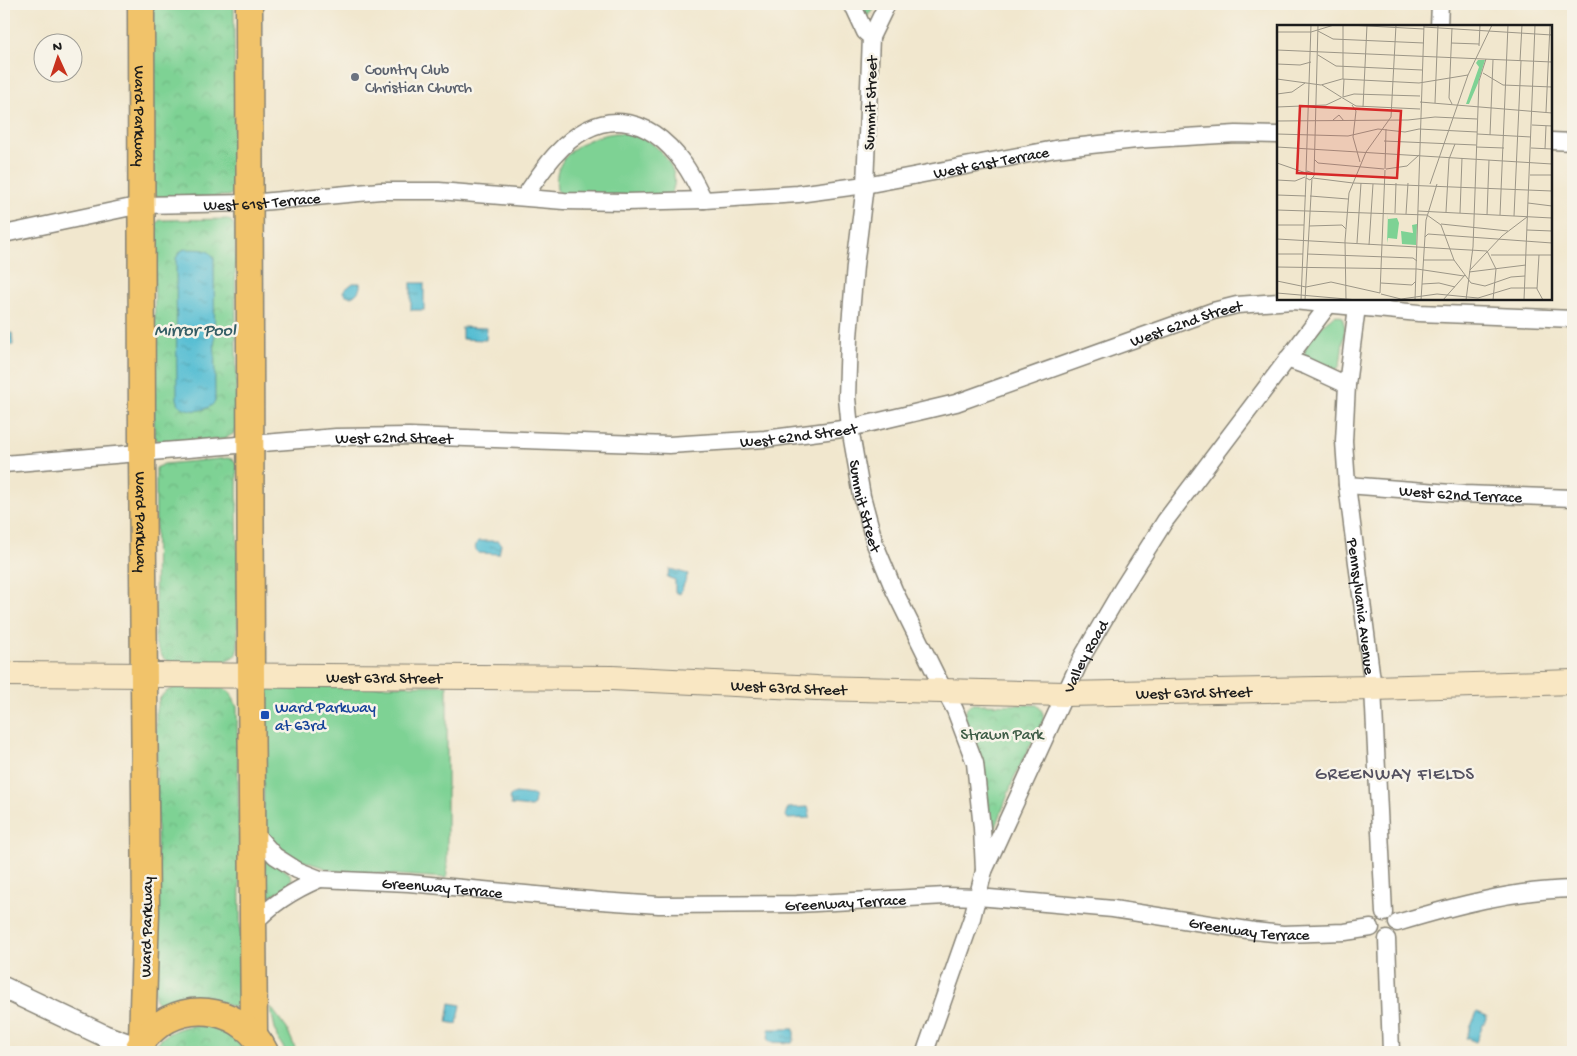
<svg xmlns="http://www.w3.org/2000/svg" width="1577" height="1056" font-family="'Gochi Hand',sans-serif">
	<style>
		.grass { fill: #7ed294; stroke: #4d7758 }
		.park { fill: url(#park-crowns); stroke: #4d7758 }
		.water { fill: url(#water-ripples); stroke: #396d78 }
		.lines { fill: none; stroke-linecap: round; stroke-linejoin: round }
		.minor-casing { stroke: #868275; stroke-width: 19 }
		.tertiary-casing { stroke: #868275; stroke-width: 24 }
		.secondary-casing { stroke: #868275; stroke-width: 26 }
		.primary-casing { stroke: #868275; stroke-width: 29 }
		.minor { stroke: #fff; stroke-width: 16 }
		.tertiary { stroke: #fff; stroke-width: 21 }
		.secondary { stroke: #f9e7c3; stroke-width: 24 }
		.primary { stroke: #f1c36a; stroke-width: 26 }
		.worship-dot { fill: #6b7280; stroke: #f7f3e8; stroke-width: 2 }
		.transit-dot { fill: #1a4fb4; stroke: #f7f3e8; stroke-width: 2 }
		.labels { text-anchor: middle; stroke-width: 5; stroke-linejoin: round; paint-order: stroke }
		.worship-label { font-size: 16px; fill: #5b616d; stroke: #f7f3e8; text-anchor: start }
		.street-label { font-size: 16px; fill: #1c1c1c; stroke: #f7f3e8 }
		.transit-label { font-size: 16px; fill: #164399; stroke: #f7f3e8; text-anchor: start }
		.park-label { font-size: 16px; fill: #3e5c46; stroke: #f7f3e8 }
		.water-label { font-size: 18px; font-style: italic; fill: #335d65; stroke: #f7f3e8 }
		.neighbourhood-label { font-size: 18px; letter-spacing: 1px; fill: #545160; stroke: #f7f3e8 }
		.inset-road { fill: none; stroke: #9c9687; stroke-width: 1 }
		.view { fill: #d62828; fill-opacity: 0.15; stroke: #d62828; stroke-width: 2.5 }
		.inset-edge { fill: none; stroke: #1c1c1c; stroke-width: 2.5 }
	</style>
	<defs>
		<pattern id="park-crowns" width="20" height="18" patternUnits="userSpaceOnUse" patternTransform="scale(1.25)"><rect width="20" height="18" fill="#7ed294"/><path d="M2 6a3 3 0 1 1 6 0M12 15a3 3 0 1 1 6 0" fill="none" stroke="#6cb47f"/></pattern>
		<pattern id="water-ripples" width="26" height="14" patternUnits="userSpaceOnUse" patternTransform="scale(1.25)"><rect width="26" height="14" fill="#56bed3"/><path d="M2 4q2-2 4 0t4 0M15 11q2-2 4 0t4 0" fill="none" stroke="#469aaa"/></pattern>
	</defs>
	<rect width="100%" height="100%" fill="#f7f3e8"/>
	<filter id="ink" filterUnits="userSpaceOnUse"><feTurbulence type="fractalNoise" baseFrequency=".02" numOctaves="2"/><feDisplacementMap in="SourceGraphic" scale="10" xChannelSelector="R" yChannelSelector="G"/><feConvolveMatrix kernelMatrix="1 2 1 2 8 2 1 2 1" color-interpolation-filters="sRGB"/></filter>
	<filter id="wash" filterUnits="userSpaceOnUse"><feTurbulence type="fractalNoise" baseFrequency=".0096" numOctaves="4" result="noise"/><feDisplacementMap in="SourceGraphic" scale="20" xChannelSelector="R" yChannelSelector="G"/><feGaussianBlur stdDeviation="1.12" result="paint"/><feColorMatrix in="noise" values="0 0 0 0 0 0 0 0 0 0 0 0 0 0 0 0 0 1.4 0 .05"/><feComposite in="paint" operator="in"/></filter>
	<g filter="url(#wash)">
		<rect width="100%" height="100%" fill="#f1e7ce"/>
		<g class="grass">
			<polygon points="859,4 877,4 866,18"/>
			<path d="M616,133C624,133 633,133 640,136C658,144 684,172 671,193L664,195L561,194L557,190C551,155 586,136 616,133Z"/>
			<path d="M1337,315L1342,317L1345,327L1340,365L1338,368L1333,370L1305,358C1300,345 1325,319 1337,315Z"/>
			<polygon points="447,685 447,878 334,871 291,857 273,841 264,830 262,697 265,690 273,687"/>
			<path d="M269,858L290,874L292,879C289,888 275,895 267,896L265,893L264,859Z"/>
			<polygon points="270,1006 287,1029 297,1052 286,1052 277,1037"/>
		</g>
		<g class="park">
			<polygon points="152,4 234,4 235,188 233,193 229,196 160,198 155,195 153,189"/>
			<polygon points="228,219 233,223 235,229 237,428 235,433 224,439 161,443 156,439 154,433 155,224 160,220 166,220"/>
			<polygon points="228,458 234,460 237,465 238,647 236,655 224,662 170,662 163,658 155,643 156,468 164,464"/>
			<path d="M177,687H222L231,693L237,707L241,970L243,1004L240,1007C229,1008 218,1000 206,999C190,998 175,1003 159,1004L155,1000V991L158,964L156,710C158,697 164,691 177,687Z"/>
			<path d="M972,704L1037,705C1042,710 1044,713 1043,721L1014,778L996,827L994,830H990L966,722L965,713L967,707Z"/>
			<path d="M203,1024C224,1030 234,1034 246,1052H151C161,1032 183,1026 203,1024Z"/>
		</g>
		<g class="water">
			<path d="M186,249C198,250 208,247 214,258L215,402C207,412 189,413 179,405L177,399L176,258L182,250Z"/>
			<path d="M353,283H360C361,289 357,295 351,297L344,294L343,291Z"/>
			<rect x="411" y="283" width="13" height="27"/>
			<polygon points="462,327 487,328 486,340 462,339"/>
			<polygon points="12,333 13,345 4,346 4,334"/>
			<path d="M478,541H499L501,545L499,554L478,553C474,549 475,546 478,541Z"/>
			<polygon points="670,569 688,574 680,594 675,592 675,580 667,577"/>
			<polygon points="515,793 533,795 535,798 534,805 531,807 511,805 509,798"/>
			<path d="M808,807L810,815L809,818L788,819C785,815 785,813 788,808Z"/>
			<polygon points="450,1003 461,1005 457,1024 447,1022"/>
			<polygon points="1477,1012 1487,1016 1476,1042 1466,1038"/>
			<polygon points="769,1029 794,1029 794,1040 792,1043 770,1042 768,1040"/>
			<polygon points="195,1047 206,1047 218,1052 181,1052"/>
		</g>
	</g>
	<g filter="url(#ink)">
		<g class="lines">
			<defs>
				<g id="minor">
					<polyline points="852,4 865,32 871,37"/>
					<path id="s1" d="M887,4L871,37L865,185L855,266L849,337L847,398L850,428L862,496L875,544L894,590L936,675L955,710L975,763L982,828L984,871"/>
					<polyline points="1439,26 1440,4"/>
					<polyline points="1551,141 1573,142"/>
					<path d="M524,197C534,183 544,167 556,154C599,107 647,113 684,164C692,175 698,188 704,200"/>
					<path id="s2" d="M4,234L141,205L250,203L380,191H439L564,201L626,202L704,200L798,194L865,185L1055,149L1136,140L1236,134L1278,135"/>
					<path id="s3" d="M1358,299L1347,385L1344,441L1347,485L1373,688L1384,913"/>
					<polyline points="1287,359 1306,366 1347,385"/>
					<path id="s4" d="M4,464L336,437L409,436L669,445L765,439L850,428L956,403L1213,311L1237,305L1293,301L1419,313L1573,319"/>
					<path id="s5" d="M1347,485L1464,494L1573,498"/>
					<path id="s6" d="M252,830L275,856L297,870L320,879L409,883L601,901L659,905L797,904L946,896L978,897L1113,909L1254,931L1283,934L1345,932L1371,928"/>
					<path d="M1397,923C1454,906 1513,890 1573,889"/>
					<path d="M254,924C272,903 294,890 320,879"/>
					<polyline points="1387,939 1391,1052"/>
					<path id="s7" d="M925,1052L972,918L984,871L1082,657L1122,589L1165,521L1333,299"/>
				</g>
				<polyline id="tertiary" points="4,988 105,1036 138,1048"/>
				<g id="secondary">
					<path id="s8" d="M4,674L612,678L817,688L1065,694L1373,688L1573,682"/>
				</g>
				<g id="primary">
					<path id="s9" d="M141,4L142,453L146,913L142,1039"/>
					<polyline points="249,4 251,676 254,1035"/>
					<path d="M138,1049C142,1040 147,1035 154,1029C189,998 245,1010 265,1052"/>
				</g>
			</defs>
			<use href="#minor" class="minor-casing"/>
			<use href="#tertiary" class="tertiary-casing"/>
			<use href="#secondary" class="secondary-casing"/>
			<use href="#primary" class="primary-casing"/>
			<use href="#minor" class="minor"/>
			<use href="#tertiary" class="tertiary"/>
			<use href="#secondary" class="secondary"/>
			<use href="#primary" class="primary"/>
		</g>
	</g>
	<circle class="worship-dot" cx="355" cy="77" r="5"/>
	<rect class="transit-dot" x="260" y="710" width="10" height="10" rx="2.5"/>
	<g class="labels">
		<g class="worship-label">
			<text x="365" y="74">Country Club<tspan x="365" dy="18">Christian Church</tspan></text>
		</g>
		<g class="street-label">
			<text transform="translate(869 103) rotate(-88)" y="6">Summit Street</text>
			<text dy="6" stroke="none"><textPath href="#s9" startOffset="112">Ward Parkway</textPath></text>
			<text dy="6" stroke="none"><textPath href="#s2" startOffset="994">West 61st Terrace</textPath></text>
			<text dy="6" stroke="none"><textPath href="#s2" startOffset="261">West 61st Terrace</textPath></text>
			<text dy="6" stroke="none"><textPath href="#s4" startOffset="1201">West 62nd Street</textPath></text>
			<text dy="6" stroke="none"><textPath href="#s4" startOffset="796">West 62nd Street</textPath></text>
			<text dy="6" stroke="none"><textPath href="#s4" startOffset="391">West 62nd Street</textPath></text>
			<text dy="6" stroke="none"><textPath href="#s5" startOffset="114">West 62nd Terrace</textPath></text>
			<text dy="6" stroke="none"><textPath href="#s1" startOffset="508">Summit Street</textPath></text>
			<text dy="6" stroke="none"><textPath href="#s9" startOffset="518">Ward Parkway</textPath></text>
			<text dy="6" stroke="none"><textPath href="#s3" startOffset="309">Pennsylvania Avenue</textPath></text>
			<text dy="6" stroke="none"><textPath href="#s7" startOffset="428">Valley Road</textPath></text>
			<text dy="6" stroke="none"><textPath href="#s8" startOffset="380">West 63rd Street</textPath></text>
			<text dy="6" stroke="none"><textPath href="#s8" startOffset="785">West 63rd Street</textPath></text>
			<text dy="6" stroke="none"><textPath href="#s8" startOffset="1190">West 63rd Street</textPath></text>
			<text dy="6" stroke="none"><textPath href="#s6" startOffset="208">Greenway Terrace</textPath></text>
			<text dy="6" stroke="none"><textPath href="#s6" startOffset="612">Greenway Terrace</textPath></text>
			<text dy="6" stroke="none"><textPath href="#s6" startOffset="1018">Greenway Terrace</textPath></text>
			<text transform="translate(145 927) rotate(-89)" y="6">Ward Parkway</text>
		</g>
		<g class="transit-label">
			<text x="275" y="712">Ward Parkway<tspan x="275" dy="18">at 63rd</tspan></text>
		</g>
		<g class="park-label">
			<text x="1002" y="739">Strawn Park</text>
		</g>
		<g class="water-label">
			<text x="195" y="335">Mirror Pool</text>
		</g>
		<g class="neighbourhood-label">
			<text x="1395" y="779">GREENWAY FIELDS</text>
		</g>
	</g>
	<g transform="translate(1277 25)">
		<rect width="275" height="275" fill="#f1e7ce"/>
		<path d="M111,189V194L120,193L122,198L120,214L111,213L110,218ZM140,199L139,220L125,219L124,206L136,208L135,200Z" fill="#7ed294"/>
		<path d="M201,35H208L201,58L192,79H189L202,42L199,38Z" fill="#7ed294"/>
		<path class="inset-road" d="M72,0L147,4M147,2L275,10M175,3L172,73L175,79M41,6L56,14L147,18M0,7H34L57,0M174,18L202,19M202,21L203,0M0,25L275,37M41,30L59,41L145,45M243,36L245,0M0,39L23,40L34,37M206,48L226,60L275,62M0,54L44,60L65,54L142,58L191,50M66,54V0M45,60L64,72M0,69L15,67L28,58M64,72L79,81L143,84M66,72L77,69L143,71M66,72L67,54M143,77L275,88M158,78L161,0M75,80L79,86L76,112L83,137M0,82L49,80L64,73M86,82L90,0M269,87L273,0M56,95L62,90L67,96M0,96L131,95L158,92L200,94M255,100L275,101M0,109L71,111L101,104L128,107L142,104L200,107M200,109L254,112M213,110L216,35M107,116L199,120M0,122L275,139M199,122L227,123M254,123L275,124M268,124L269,101M37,134L41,138L107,144M0,138L29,148M108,144L109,104M109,144L130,141L142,130M29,147L34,0M36,148L30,146L29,153L33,155L37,151L41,0M253,150H275M36,153L76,158L275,166M0,155L18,156L28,152M153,159L191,50L215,0M0,170L29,171M33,171L71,174M251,178L275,181M0,185L150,190L164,200L177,235L194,258L208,261L234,252L248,251M141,186L275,193M169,187L172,134L178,119M118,188L119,158M183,188L185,133M129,189L131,158M210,190L212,135M223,190L231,0M237,191L244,36M164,199L231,206M0,200H27M32,201L65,200L69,204M250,205L275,206M148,212L151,209L275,218M0,214L210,226L219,244L216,275M80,218L84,158M92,220L96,159M0,229H26M30,229L136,233L140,236M214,230H275M262,230L260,264L266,275M146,235H177M275,236V264M0,242L140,244L187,251M193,245L225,211L250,192M192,247L249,240M0,256L29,262L54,257L103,268M104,258L135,260L139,256M145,259L162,258L178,262M0,268L81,275M103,268L108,145M104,269L124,274L160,269L201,273L234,263H260M24,275L29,153M28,275L35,153M69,275L68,216L72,168L89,127L114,92L119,0M138,275L147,0M144,275L149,195L160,159M166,275L188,250M189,275L196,222L202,56L209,34M247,275L258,0"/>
		<path class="view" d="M23,81L124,86L120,153L20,148Z"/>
		<rect width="275" height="275" class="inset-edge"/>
	</g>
	<rect width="1577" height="1056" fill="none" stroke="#f7f3e8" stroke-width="20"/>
	<g transform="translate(58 58) rotate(357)"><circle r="24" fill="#f7f3e8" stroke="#9f9d96"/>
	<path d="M0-4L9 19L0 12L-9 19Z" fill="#c8321e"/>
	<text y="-8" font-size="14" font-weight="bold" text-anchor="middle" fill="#1c1c1c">N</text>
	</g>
</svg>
